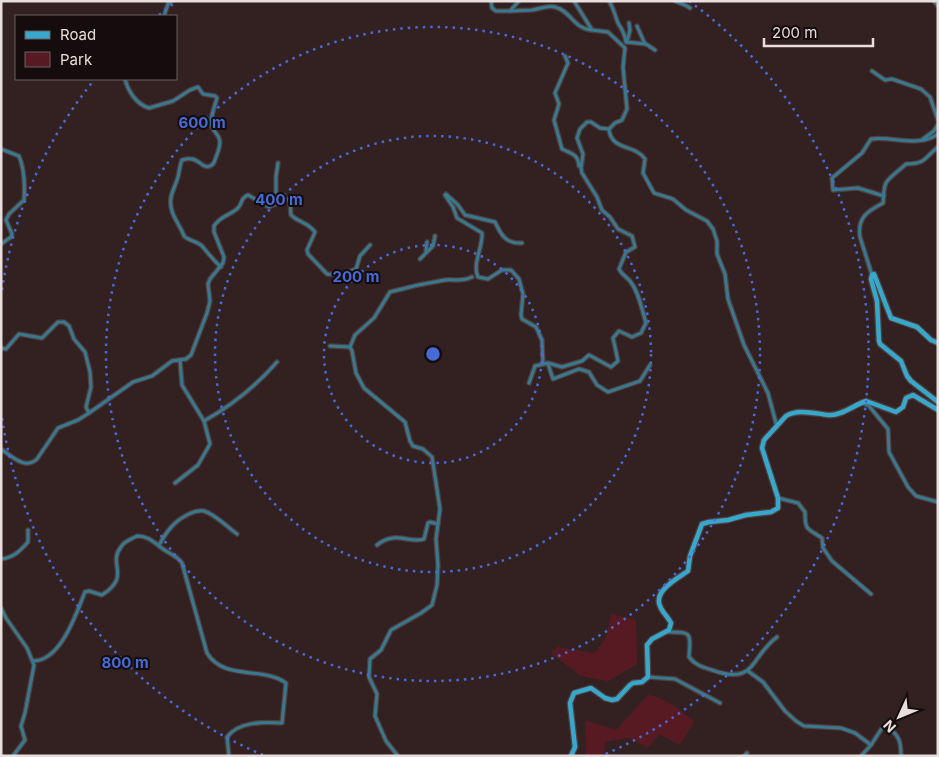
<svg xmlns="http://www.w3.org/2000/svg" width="939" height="757" font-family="Inter,sans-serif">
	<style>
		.green { fill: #581a22 }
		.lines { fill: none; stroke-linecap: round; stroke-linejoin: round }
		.street-casing { stroke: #503f3f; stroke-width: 5.5 }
		.secondary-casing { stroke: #503f3f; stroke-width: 7 }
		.street { stroke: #39798f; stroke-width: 3 }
		.secondary { stroke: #37a7cb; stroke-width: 4.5 }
		.ring { fill: none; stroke: #466bd9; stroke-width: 2.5; stroke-dasharray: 2.5 5 }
		.centre { fill: #466bd9; stroke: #150d0d; stroke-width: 2.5 }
		.ring-label { font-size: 15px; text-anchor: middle; font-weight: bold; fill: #466bd9; stroke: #150d0d; stroke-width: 4; stroke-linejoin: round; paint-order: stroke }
	</style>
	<rect width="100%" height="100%" fill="#332121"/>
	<g class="green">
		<polygon points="611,614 633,619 636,621 637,664 608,681 581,676 552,654 552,652 558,647 593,653 597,651 607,635"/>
		<path d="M648,695C665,697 680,710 693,720L694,722L681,743L678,744L660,734L648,747H646L629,738L605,742L604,756H586L585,723L587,721L616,730Z"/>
	</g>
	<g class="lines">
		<defs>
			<g id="street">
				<path d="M491,1L492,8L496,11C508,11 520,11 532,10C540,9 547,5 555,7C571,11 573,28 591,30"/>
				<path d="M574,1L592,30L608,32L625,48L623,67L627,109L622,120L615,123L609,129C611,151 635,144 645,159L643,173L654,193L673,199L686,210L707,221L713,229L717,241V254L725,274L728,299L744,345L768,393L777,427"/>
				<path d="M612,1L610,3C614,9 615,16 618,23C622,30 625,33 626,42L646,44L655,50"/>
				<polyline points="675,1 687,6 690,8"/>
				<polyline points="934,1 938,6"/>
				<polyline points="510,11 519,1"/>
				<polyline points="164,16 168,4 172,1"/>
				<polyline points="637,26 645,44"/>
				<polyline points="627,42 630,30 629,23"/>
				<path d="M565,56L568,63L555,93L559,104L554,120L562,149C572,154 578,154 579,166"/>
				<polyline points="872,71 885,80 892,79 921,89 930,97 938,120"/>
				<path d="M125,79C128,91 136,104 149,108L173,101L190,90L198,87L203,94L215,96L217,98C215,105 212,113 211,121C211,137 227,131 216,157C215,160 214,165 210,166C201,170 199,154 182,160C180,165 180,167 179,172C177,187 167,194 172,211C175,221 181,227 184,236C189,241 197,241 202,246C209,254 212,259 221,267"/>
				<polyline points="923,139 934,131 938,124"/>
				<path d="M1,149L19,156C25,170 25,185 24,200L9,214L6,220L12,234L11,237L1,244"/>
				<path d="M884,196L858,188L833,190L832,178L862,153L871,139C893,136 919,148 938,134"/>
				<polyline points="276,204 276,177 278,163"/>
				<path d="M522,243C506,244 501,235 495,222L465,215L458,205L446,194L445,195L453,207L457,218L482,233C483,247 472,264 478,277L488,279L502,270H511L519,279L523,294L521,315L522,319L536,327L542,340L543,364"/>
				<polyline points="426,251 427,242"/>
				<polyline points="420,259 433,246 435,236"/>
				<path d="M872,275L860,237C857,217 868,211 883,203C884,197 883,189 886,183C888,178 901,169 906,164C926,164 924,158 938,147"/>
				<polyline points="330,346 350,347 352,351 356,373 364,388 405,422 410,441 413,446 423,449 432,457 440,509 436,539 438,565 437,585 432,605 421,613 391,630 381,650 370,659 369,677 377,694 375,716 386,741 398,756"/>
				<path d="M350,347L355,335L374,318L390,292C408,287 426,283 445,280C455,279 463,282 472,277"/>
				<path d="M1,348L6,349L19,334L42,338L58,322H64L69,326L74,339L85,352L90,372L91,387L86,407L89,413L133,382L152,376L172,361L186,359L191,355L207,313L210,301L208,284L210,279L223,263L224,257L214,232V226C220,216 231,215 238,208C243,203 240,198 248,195L269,207L285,199H288L290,203L291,215C299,223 306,221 315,232L307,250L308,254L327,274L340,275L356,269L360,256L370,245"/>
				<polyline points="548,364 553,379 579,369 589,372 597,385 608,392 640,381 650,365"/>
				<path d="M529,383L535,366L548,363L562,367L582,361L589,355L611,367L618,361L613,338L619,331L632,337L641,333L646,323C642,310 639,292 630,281C626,276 622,275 619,269L626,252L635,247L632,236L618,229L610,217L602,210L597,197L582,173L581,168L583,154L577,138L580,129L587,122H591L600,128L609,129"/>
				<polyline points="863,403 869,406 888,429 889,452 908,487 916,496 938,502"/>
				<path d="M204,421C231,406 256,386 277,362"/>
				<path d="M1,449C13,457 25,470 37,459L58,428L78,420L89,413"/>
				<polyline points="175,483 198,465 210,444 204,421 182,385 180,360"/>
				<path d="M778,498L798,503L805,512C805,531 807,528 822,538L823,548L832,561L871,594"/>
				<path d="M159,545C167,531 174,521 189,514C193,512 198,510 204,511C215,514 227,527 237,534"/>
				<path d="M377,545C396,530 409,544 424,539L428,523L430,522L438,524"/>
				<path d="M1,559C13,558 20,551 28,542V530"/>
				<polyline points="1,608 6,618 27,648 34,665 25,713 21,726 25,740 13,756"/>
				<path d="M666,632C691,632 691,631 689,657C695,665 702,667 712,670C756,686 750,657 777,637"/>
				<path d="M33,661C61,661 76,614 85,592L89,591L102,595C132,576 107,564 121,547C124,541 132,539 137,536C150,536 155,544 166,551C172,555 177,556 182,563L207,653C224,681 262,666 286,683L282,723C264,722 239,721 227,737L229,756"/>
				<polyline points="748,671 763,682 785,711 796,721 804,726 841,728 855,733 871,745"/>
				<polyline points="648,677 675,679 720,703"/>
				<polyline points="744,756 747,753"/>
				<path d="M861,756L871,745L882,728L888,726C899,737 901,740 901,756"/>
			</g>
			<g id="secondary">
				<polyline points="938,343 931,340 917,327 891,318 874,274 872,275 871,279 877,301 879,341 880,344 901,361 907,376 911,381 938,402"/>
				<path d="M571,756L575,747L570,703L574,693L591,688L605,698L612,700L617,699L630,685L633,683L642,682L648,677L647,645L652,639L669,630L671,623C668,617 662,612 660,606C653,591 678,578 688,571L690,556L702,524L709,522L728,520L746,515L771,512L778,508V498L762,448L764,440L786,416C798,408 816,414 829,415C841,416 854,405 866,401L896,412L903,407L906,398L913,395L938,410"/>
			</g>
		</defs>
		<use href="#street" class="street-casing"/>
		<use href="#secondary" class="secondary-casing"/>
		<use href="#street" class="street"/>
		<use href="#secondary" class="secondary"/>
	</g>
	<g class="ring">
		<circle cx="433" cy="354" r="109"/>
		<circle cx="433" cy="354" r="218"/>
		<circle cx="433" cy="354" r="327"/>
		<path d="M263 755A436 436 0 0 1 2 418M2 290A436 436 0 0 1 94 80M159 15A436 436 0 0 1 177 1M689 1A436 436 0 0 1 603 755"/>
	</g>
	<circle cx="433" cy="354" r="8" class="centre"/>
	<g class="ring-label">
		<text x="202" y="128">600 m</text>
		<text x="279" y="205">400 m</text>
		<text x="356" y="282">200 m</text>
		<text x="125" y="668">800 m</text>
	</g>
	<rect width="939" height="757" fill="none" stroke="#eadddd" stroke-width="5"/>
	<rect x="15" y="15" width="162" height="65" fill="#150d0d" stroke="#6a6060"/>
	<rect x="25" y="31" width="25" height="8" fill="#37a7cb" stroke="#6a6060"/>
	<text x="60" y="40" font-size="15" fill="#eadddd">Road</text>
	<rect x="25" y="52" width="25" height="15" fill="#581a22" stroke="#6a6060"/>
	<text x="60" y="65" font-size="15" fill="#eadddd">Park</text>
	<g transform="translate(899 717) rotate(226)" stroke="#150d0d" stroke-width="4" paint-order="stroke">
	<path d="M0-4L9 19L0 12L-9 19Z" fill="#eadddd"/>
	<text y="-8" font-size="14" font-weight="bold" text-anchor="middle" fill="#eadddd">N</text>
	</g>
	<path d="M764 38v8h109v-8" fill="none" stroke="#eadddd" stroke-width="2.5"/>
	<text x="772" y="38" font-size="15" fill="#eadddd" stroke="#150d0d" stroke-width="4" paint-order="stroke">200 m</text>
</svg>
